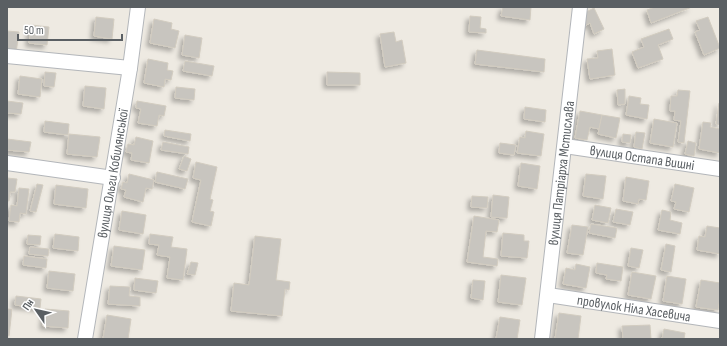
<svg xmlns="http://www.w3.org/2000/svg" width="727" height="346" font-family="'Sofia Sans Condensed',sans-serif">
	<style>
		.building { fill: #c8c5bf; stroke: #d2ccc0; filter: url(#shadow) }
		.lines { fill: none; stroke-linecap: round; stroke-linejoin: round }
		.street-casing { stroke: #b3b6ba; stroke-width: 16 }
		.street { stroke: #fff; stroke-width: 14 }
		.labels { text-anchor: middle; stroke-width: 4; stroke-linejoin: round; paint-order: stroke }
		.street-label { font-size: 14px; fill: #5a5f63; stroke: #fff }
	</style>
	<defs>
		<filter id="shadow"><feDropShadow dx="-3.5" dy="3.5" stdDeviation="2" flood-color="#0004"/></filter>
	</defs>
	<rect width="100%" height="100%" fill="#eeeae2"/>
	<g class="building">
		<polygon points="503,7 531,7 530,20 501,16"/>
		<polygon points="655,7 692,7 651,23 647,10"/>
		<polygon points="594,8 604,29 594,34 590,23 585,26 580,15"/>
		<polygon points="470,16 481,17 480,28 486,29 486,33 469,32"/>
		<polygon points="96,17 114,19 112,39 94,36"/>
		<polygon points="708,17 720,48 704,55 695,32 700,30 696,21"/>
		<polygon points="154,19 172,23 171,29 179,31 175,48 150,43"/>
		<polygon points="31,25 49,27 47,45 29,43"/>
		<polygon points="669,29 673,39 658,45 663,59 638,68 632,52 644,47 641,39"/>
		<polygon points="7,31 19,32 16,53 7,51"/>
		<polygon points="394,32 396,42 402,40 406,63 385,67 380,34"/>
		<polygon points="185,35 202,38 199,58 182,55"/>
		<polygon points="612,49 615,75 590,79 587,59 598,58 597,51"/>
		<polygon points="477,50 545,59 544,72 475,64"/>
		<polygon points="148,59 168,63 167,70 173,71 171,80 165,79 164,87 144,83"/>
		<polygon points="185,61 214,66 212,76 183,71"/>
		<polygon points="45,72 56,73 54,87 44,86"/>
		<polygon points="327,72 360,73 360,85 327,85"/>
		<polygon points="20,76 42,79 40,97 18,94"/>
		<polygon points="85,86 106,88 104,109 83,106"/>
		<polygon points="176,87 195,89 194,100 175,98"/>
		<polygon points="625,89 625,104 618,105 617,90"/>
		<polygon points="678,90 690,91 684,143 678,142 681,121 674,120 675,111 670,111 671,96 677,96"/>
		<polygon points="629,96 641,98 640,104 649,105 647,119 626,115"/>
		<polygon points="7,101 23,103 21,114 7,113"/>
		<polygon points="137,101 166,106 164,116 159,115 157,126 138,123 141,109 136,108"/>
		<polygon points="719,103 720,103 720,125 716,124"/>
		<polygon points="525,107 546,110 545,122 524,119"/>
		<polygon points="580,111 602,115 599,129 590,127 587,140 575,138"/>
		<polygon points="602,115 620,118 616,138 598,134"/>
		<polygon points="654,119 677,123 673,147 650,143"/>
		<polygon points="45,121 69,124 68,135 44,132"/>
		<polygon points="703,122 711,123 710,127 720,129 720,153 699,149"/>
		<polygon points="165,130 191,134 190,141 164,136"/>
		<polygon points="526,131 544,134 541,156 517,153 520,137 525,138"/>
		<polygon points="636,132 645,133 642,149 634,147"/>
		<polygon points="69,134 100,137 97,157 67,154"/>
		<polygon points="623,134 631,135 630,143 622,142"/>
		<polygon points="136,137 153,141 149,163 131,160 132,153 126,152 128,144 134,145"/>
		<polygon points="7,139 31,142 29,152 7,150"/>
		<polygon points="688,141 696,143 694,156 685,154"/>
		<polygon points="163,142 189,147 188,154 161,150"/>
		<polygon points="500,143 516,145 514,155 499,153"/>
		<polygon points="184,156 191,159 187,171 179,169"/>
		<polygon points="196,162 217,167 210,199 213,200 210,211 214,212 211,226 192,222 201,180 193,178"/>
		<polygon points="521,163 540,166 537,189 518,186"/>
		<polygon points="157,172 188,179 185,189 155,182"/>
		<polygon points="129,174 154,180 152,189 146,188 143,202 124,197 126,190 121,189 123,182 127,183"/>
		<polygon points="586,174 606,176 603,199 583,196"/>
		<polygon points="626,177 649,181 646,200 639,199 638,204 623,201"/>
		<polygon points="7,178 17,179 15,192 10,192 9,201 7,201"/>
		<polygon points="37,184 43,185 36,212 30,211"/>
		<polygon points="675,184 694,188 689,212 674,209 676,202 671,201"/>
		<polygon points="56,185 88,189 86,208 54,204"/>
		<polygon points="19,188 29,189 26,214 20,213 19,222 9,221 11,205 17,206"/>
		<polygon points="493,195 509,197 507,218 491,217"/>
		<polygon points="472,196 488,197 487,208 471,207"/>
		<polygon points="595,205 611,208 608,223 592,220"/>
		<polygon points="616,209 633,212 630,225 613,222"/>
		<polygon points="662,210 671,212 670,220 682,223 680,234 658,230"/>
		<polygon points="122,211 146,215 143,234 119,230"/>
		<polygon points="474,216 499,220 497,232 486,231 483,257 498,259 497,266 467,262"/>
		<polygon points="591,224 617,228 615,238 589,233"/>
		<polygon points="572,225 588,227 583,255 567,253"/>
		<polygon points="707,226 720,228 720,254 697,250 699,236 705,237"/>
		<polygon points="503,233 524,235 524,241 529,241 527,258 501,256"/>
		<polygon points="55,234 79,237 78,251 53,248"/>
		<polygon points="150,234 173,237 171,247 187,249 183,280 167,278 170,257 157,255 159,245 149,244"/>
		<polygon points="28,235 41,236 40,245 27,244"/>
		<polygon points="255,236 281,239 276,280 290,282 289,290 285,289 282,316 231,311 234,283 249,285"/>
		<polygon points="666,244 675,246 671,272 661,270"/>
		<polygon points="114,246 145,250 142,270 111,266"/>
		<polygon points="30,247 49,249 48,256 29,254"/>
		<polygon points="631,248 643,250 639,268 628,266"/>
		<polygon points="24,256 47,259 46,268 23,265"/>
		<polygon points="191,262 198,263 195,275 187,274"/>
		<polygon points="597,263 623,267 621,281 606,279 607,275 596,273"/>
		<polygon points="576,264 590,267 586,288 563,284 566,268 575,270"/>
		<polygon points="49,271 75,274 73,291 47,288"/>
		<polygon points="632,272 656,276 651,299 628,295"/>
		<polygon points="501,275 526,278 522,305 498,302"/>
		<polygon points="667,276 686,279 682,304 663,301"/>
		<polygon points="135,278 158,281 156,293 134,290"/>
		<polygon points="473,280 485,281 483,300 471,298"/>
		<polygon points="701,280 720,283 720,298 718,310 696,307"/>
		<polygon points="110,286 130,287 129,296 140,297 140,306 108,304"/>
		<polygon points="16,296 41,299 40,308 15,305"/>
		<polygon points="7,309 12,309 9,336 7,335"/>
		<polygon points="45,309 69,311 68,328 43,326"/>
		<polygon points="559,313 581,316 578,339 555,339"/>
		<polygon points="107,315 131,319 128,339 103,339"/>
		<polygon points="500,317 520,320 517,339 496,339"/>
		<polygon points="650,325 651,339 623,339 622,326"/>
		<polygon points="664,329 685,333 684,339 662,339"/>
	</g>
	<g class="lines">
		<defs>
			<g id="street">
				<polyline points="7,56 130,68"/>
				<path id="s1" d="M565,146L720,169"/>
				<polyline points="7,163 113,178"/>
				<path id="s2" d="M548,295L720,321"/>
				<path id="s3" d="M85,339L130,68L138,7"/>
				<path id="s4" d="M542,339L580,7"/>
			</g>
		</defs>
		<use href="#street" class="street-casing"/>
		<use href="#street" class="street"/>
	</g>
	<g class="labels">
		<g class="street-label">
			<text dy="5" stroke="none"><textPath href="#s1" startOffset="78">вулиця Остапа Вишні</textPath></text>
			<text dy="5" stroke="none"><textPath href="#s3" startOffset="168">вулиця Ольги Кобилянської</textPath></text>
			<text dy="5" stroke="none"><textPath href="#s4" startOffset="167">вулиця Патріарха Мстислава</textPath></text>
			<text dy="5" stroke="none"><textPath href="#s2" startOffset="87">провулок Ніла Хасевича</textPath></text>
		</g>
	</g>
	<rect width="727" height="346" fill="none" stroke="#5a5f63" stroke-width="16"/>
	<g transform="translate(36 310) rotate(304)" stroke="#ffffff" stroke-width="3" paint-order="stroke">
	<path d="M0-3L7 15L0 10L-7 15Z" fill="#5a5f63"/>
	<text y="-6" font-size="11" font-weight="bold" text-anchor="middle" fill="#5a5f63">Пн</text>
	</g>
	<path d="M18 34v6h104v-6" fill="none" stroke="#5a5f63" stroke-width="2"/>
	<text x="24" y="34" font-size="12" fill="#5a5f63" stroke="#ffffff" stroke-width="3" paint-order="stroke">50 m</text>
</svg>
